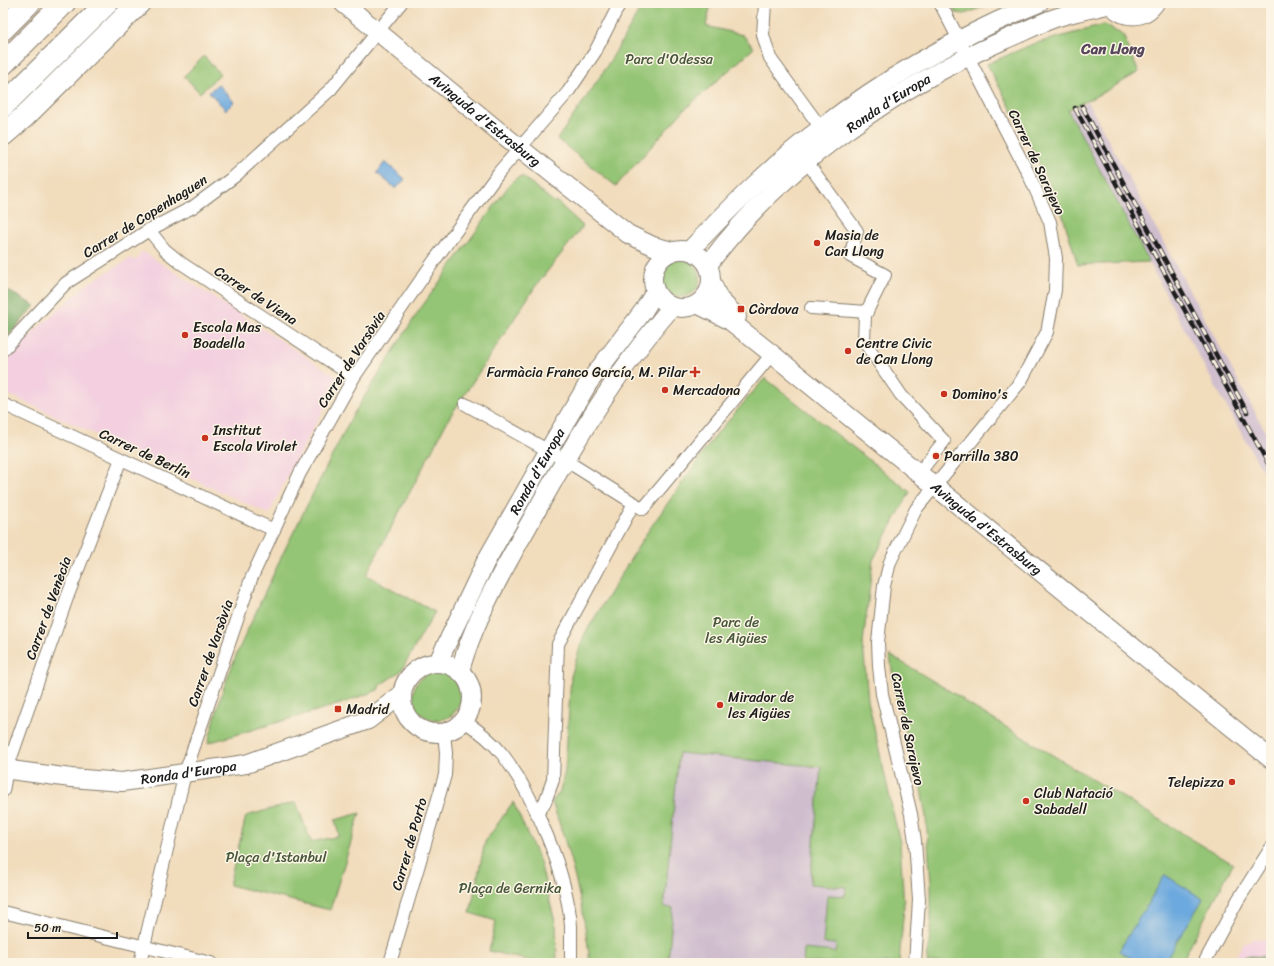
<svg xmlns="http://www.w3.org/2000/svg" width="1274" height="966" font-family="Sriracha,sans-serif">
	<style>
		.built { fill: #f3cfdf }
		.industrial { fill: #cfbdce }
		.green { fill: #94c474; stroke: #587048 }
		.forest { fill: #7a6; stroke: #4a6341 }
		.water { fill: #6ca9de; stroke: #44627d }
		.lines { fill: none; stroke-linecap: round; stroke-linejoin: round }
		.street-casing { stroke: #867c6c; stroke-width: 14 }
		.secondary-casing { stroke: #867c6c; stroke-width: 20 }
		.highway-casing { stroke: #867c6c; stroke-width: 24 }
		.street { stroke: #fff; stroke-width: 12 }
		.secondary { stroke: #fff; stroke-width: 18 }
		.highway { stroke: #fff; stroke-width: 22 }
		.rail-casing { stroke: #1c1c1c; stroke-width: 4.5 }
		.rail { stroke: #fcf5e5; stroke-width: 3; stroke-dasharray: 9; stroke-linecap: butt }
		.poi-dot { fill: #c8321e; stroke: #fcf5e5; stroke-width: 1.5 }
		.labels { text-anchor: middle; stroke-width: 3; stroke-linejoin: round; paint-order: stroke }
		.park-label { font-size: 14px; fill: #46573b; stroke: #fcf5e5 }
		.street-label { font-size: 14px; fill: #1c1c1c; stroke: #fcf5e5 }
		.poi-label { font-size: 14px; fill: #1c1c1c; stroke: #fcf5e5; text-anchor: start }
		.neighbourhood-label { font-size: 15px; font-weight: bold; fill: #57465b; stroke: #fcf5e5 }
	</style>
	<rect width="100%" height="100%" fill="#fcf5e5"/>
	<filter id="ink" filterUnits="userSpaceOnUse"><feTurbulence type="fractalNoise" baseFrequency=".025" numOctaves="2"/><feDisplacementMap in="SourceGraphic" scale="8" xChannelSelector="R" yChannelSelector="G"/><feConvolveMatrix kernelMatrix="1 2 1 2 8 2 1 2 1" color-interpolation-filters="sRGB"/></filter>
	<filter id="wash" filterUnits="userSpaceOnUse"><feTurbulence type="fractalNoise" baseFrequency=".012" numOctaves="4" result="noise"/><feDisplacementMap in="SourceGraphic" scale="16" xChannelSelector="R" yChannelSelector="G"/><feGaussianBlur stdDeviation="0.9" result="paint"/><feColorMatrix in="noise" values="0 0 0 0 0 0 0 0 0 0 0 0 0 0 0 0 0 1.4 0 .05"/><feComposite in="paint" operator="in"/></filter>
	<g filter="url(#wash)">
		<rect width="100%" height="100%" fill="#f1dcbc"/>
		<g class="built">
			<polygon points="142,251 340,379 294,463 269,514 3,392 3,366 20,344 87,284 131,258 136,261"/>
			<polygon points="1256,938 1271,941 1271,963 1233,963 1243,943"/>
		</g>
		<g class="industrial">
			<polygon points="1088,102 1271,442 1271,486 1198,355 1069,111"/>
			<polygon points="679,753 821,767 810,883 846,887 845,897 827,895 823,943 836,944 835,953 805,950 803,963 668,962 673,908 664,907"/>
		</g>
		<g class="green">
			<path d="M643,3H711L706,26L743,35L754,48L684,110L616,186L557,139C589,95 618,51 643,3Z"/>
			<polygon points="950,3 993,3 965,14 956,13"/>
			<polygon points="1104,25 1123,35 1139,72 1108,90 1068,110 1149,262 1078,265 1061,210 1025,134 987,64 1033,44"/>
			<polygon points="204,56 220,74 200,93 184,76"/>
			<polygon points="522,176 555,203 556,201 583,226 535,287 449,418 366,575 435,612 401,671 380,685 378,690 340,704 208,743 221,695 237,653 285,549 351,418 418,312 510,184 516,178"/>
			<circle cx="681" cy="278" r="19"/>
			<path d="M765,378L910,492L873,560L863,643L868,700L900,843L904,907L899,963H803L804,949L835,952L836,944L823,943L827,895L845,896L846,887L810,884L821,767L679,753L664,907L673,908L668,962L681,963H590C584,907 571,855 552,802L560,791L565,771L571,676L584,635L646,534L715,436Z"/>
			<polygon points="890,655 963,699 963,701 1233,864 1181,963 927,963 931,926 931,884 926,817 920,784 895,692"/>
			<circle cx="437" cy="696" r="24"/>
			<polygon points="296,802 311,842 339,836 335,820 360,813 330,910 229,885 246,816"/>
			<polygon points="513,802 540,862 556,926 557,963 539,963 489,951 496,921 470,913 485,842"/>
			<polygon points="1245,956 1271,957 1271,963 1244,963"/>
		</g>
		<polygon class="forest" points="3,288 35,306 3,342"/>
		<g class="water">
			<polygon points="218,84 234,102 226,110 209,92"/>
			<polygon points="385,162 405,179 396,189 377,173"/>
			<polygon points="1165,875 1203,899 1164,963 1139,963 1119,951"/>
		</g>
	</g>
	<g filter="url(#ink)">
		<g class="lines">
			<defs>
				<g id="street">
					<polyline points="765,3 763,35 770,58 821,128"/>
					<polyline points="807,162 857,231 850,256 885,275 865,315 864,341 901,395 944,441 923,468"/>
					<polyline points="149,230 165,250 181,263 354,377"/>
					<polyline points="811,308 867,312"/>
					<polyline points="3,350 66,283 149,230 193,207 235,176 331,89 401,3"/>
					<polyline points="3,404 274,530"/>
					<polyline points="465,404 565,460 643,509 772,354"/>
					<path d="M464,721C478,730 493,742 503,755C535,798 567,873 571,926C571,939 571,951 571,963"/>
					<polyline points="3,791 7,769 68,595 121,459"/>
					<polyline points="537,814 545,802 553,780 558,644 634,503"/>
					<polyline points="3,912 211,963"/>
					<polyline points="140,963 185,773 251,579 300,473 354,377 434,261 500,171 568,92 595,52 620,3"/>
					<polyline points="390,963 445,775 446,753 444,733"/>
					<polyline points="915,963 919,900 915,841 911,814 882,694 879,666 878,642 884,586 890,562 916,509 1021,381 1047,332 1055,290 1056,258 1050,222 1029,175 940,3"/>
					<polyline points="1204,963 1238,900 1271,848"/>
				</g>
				<g id="secondary">
					<path id="s1" d="M343,3L496,129L628,234L653,246L672,251"/>
					<path d="M1110,3C1122,19 1143,20 1155,3"/>
					<circle cx="682" cy="279" r="29"/>
					<path d="M690,250C731,207 773,164 821,128C888,76 961,35 1039,3"/>
					<path id="s2" d="M708,265C780,167 894,88 1004,40C1021,33 1038,24 1055,18C1073,12 1092,9 1110,4"/>
					<polyline points="711,281 719,299 737,317"/>
					<path id="s3" d="M697,304L729,320L772,354L1271,759"/>
					<path id="s4" d="M438,662L486,561L554,441L589,382L644,310L655,292"/>
					<circle cx="437" cy="698" r="35"/>
					<path d="M460,671C473,622 503,570 528,526C570,450 615,372 672,307"/>
					<path id="s5" d="M3,769L71,778L122,782L246,764L368,720L401,695"/>
				</g>
				<g id="highway">
					<polyline points="3,29 29,3"/>
					<polyline points="3,64 64,3"/>
					<polyline points="3,106 107,3"/>
					<polyline points="3,135 24,117 139,3"/>
				</g>
			</defs>
			<use href="#street" class="street-casing"/>
			<use href="#secondary" class="secondary-casing"/>
			<use href="#highway" class="highway-casing"/>
			<use href="#street" class="street"/>
			<use href="#secondary" class="secondary"/>
			<use href="#highway" class="highway"/>
			<defs>
				<g id="rail">
					<polyline points="1082,106 1247,412"/>
					<polyline points="1075,108 1271,469"/>
				</g>
			</defs>
			<use href="#rail" class="rail-casing"/>
			<use href="#rail" class="rail"/>
		</g>
	</g>
	<g class="poi-dot">
		<circle cx="817" cy="243" r="4"/>
		<rect x="737" y="305" width="8" height="8" rx="2"/>
		<circle cx="185" cy="335" r="4"/>
		<circle cx="848" cy="351" r="4"/>
		<path d="M693 366h4v4h4v4h-4v4h-4v-4h-4v-4h4z"/>
		<circle cx="665" cy="390" r="4"/>
		<circle cx="944" cy="394" r="4"/>
		<circle cx="205" cy="438" r="4"/>
		<circle cx="936" cy="456" r="4"/>
		<circle cx="720" cy="705" r="4"/>
		<rect x="334" y="705" width="8" height="8" rx="2"/>
		<circle cx="1232" cy="782" r="4"/>
		<circle cx="1026" cy="801" r="4"/>
	</g>
	<g class="labels">
		<g class="park-label">
			<text x="669" y="64">Parc d'Odessa</text>
			<text x="736" y="627">Parc de<tspan x="736" dy="16">les Aigües</tspan></text>
			<text x="276" y="862">Plaça d'Istanbul</text>
			<text x="510" y="893">Plaça de Gernika</text>
		</g>
		<g class="street-label">
			<text dy="5" stroke="none"><textPath href="#s2" startOffset="244">Ronda d'Europa</textPath></text>
			<text dy="5" stroke="none"><textPath href="#s1" startOffset="184">Avinguda d'Estrasburg</textPath></text>
			<text transform="translate(1037 162) rotate(65)" y="5">Carrer de Sarajevo</text>
			<text transform="translate(145 216) rotate(-32)" y="5">Carrer de Copenhaguen</text>
			<text transform="translate(256 295) rotate(33)" y="5">Carrer de Viena</text>
			<text transform="translate(351 359) rotate(-57)" y="5">Carrer de Varsòvia</text>
			<text transform="translate(145 453) rotate(25)" y="5">Carrer de Berlín</text>
			<text dy="5" stroke="none"><textPath href="#s4" startOffset="215">Ronda d'Europa</textPath></text>
			<text dy="5" stroke="none"><textPath href="#s3" startOffset="367">Avinguda d'Estrasburg</textPath></text>
			<text transform="translate(48 608) rotate(-70)" y="5">Carrer de Venècia</text>
			<text transform="translate(210 653) rotate(-71)" y="5">Carrer de Varsòvia</text>
			<text transform="translate(908 729) rotate(78)" y="5">Carrer de Sarajevo</text>
			<text dy="5" stroke="none"><textPath href="#s5" startOffset="187">Ronda d'Europa</textPath></text>
			<text transform="translate(409 844) rotate(-74)" y="5">Carrer de Porto</text>
		</g>
		<g class="poi-label">
			<text x="825" y="240">Masia de<tspan x="825" dy="16">Can Llong</tspan></text>
			<text x="749" y="314">Còrdova</text>
			<text x="193" y="332">Escola Mas<tspan x="193" dy="16">Boadella</tspan></text>
			<text x="856" y="348">Centre Civic<tspan x="856" dy="16">de Can Llong</tspan></text>
			<text x="687" y="377" text-anchor="end">Farmàcia Franco García, M. Pilar</text>
			<text x="673" y="395">Mercadona</text>
			<text x="952" y="399">Domino's</text>
			<text x="213" y="435">Institut<tspan x="213" dy="16">Escola Virolet</tspan></text>
			<text x="944" y="461">Parrilla 380</text>
			<text x="728" y="702">Mirador de<tspan x="728" dy="16">les Aigües</tspan></text>
			<text x="346" y="714">Madrid</text>
			<text x="1224" y="787" text-anchor="end">Telepizza</text>
			<text x="1034" y="798">Club Natació<tspan x="1034" dy="16">Sabadell</tspan></text>
		</g>
		<g class="neighbourhood-label">
			<text x="1113" y="54">Can Llong</text>
		</g>
	</g>
	<rect width="1274" height="966" fill="none" stroke="#fcf5e5" stroke-width="16"/>
	<path d="M28 932v6h89v-6" fill="none" stroke="#1c1c1c" stroke-width="2"/>
	<text x="34" y="932" font-size="12" fill="#1c1c1c" stroke="#fcf5e5" stroke-width="3" paint-order="stroke">50 m</text>
</svg>
